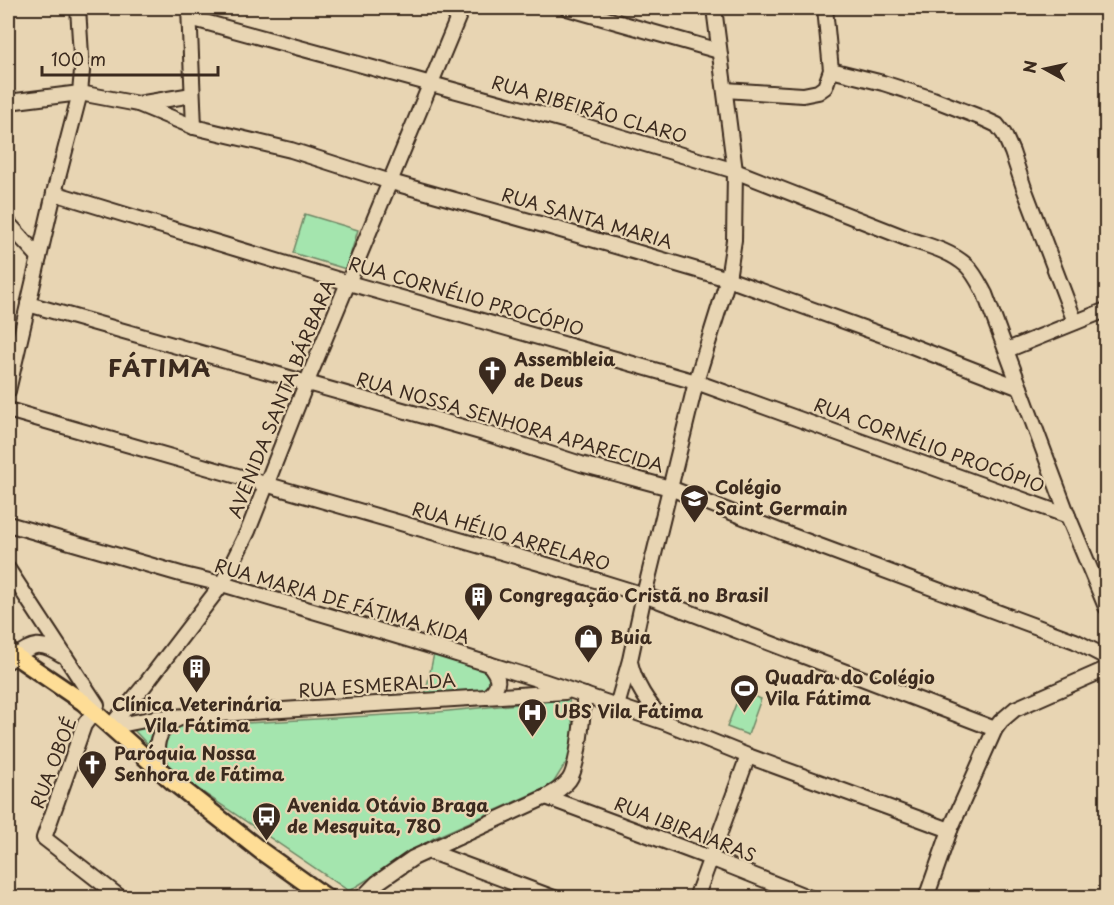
<svg xmlns="http://www.w3.org/2000/svg" width="1114" height="905" font-family="'Playpen Sans',sans-serif">
	<style>
		.green { fill: #a4e5ae; stroke: #708866; stroke-width: 1.5 }
		.lines { fill: none; stroke-linecap: round; stroke-linejoin: round }
		.minor-casing { stroke: #3b2a1e; stroke-width: 18 }
		.major-casing { stroke: #3b2a1e; stroke-width: 21 }
		.minor { stroke: #e8d5b3; stroke-width: 14 }
		.major { stroke: #fedd96; stroke-width: 16 }
		.labels { text-anchor: middle; stroke-width: 4.5; stroke-linejoin: round; paint-order: stroke }
		.street-label { font-size: 18px; fill: #3b2a1e; stroke: #e8d5b3 }
		.poi-label { font-size: 18px; font-weight: bold; fill: #3b2a1e; stroke: #e8d5b3; text-anchor: start }
		.district-label { font-size: 24px; font-weight: bold; letter-spacing: 1.5px; fill: #3b2a1e; stroke: #e8d5b3 }
	</style>
	<rect width="100%" height="100%" fill="#e8d5b3"/>
	<filter id="ink" filterUnits="userSpaceOnUse"><feTurbulence type="fractalNoise" baseFrequency=".0167" numOctaves="2"/><feDisplacementMap in="SourceGraphic" scale="12" xChannelSelector="R" yChannelSelector="G"/><feConvolveMatrix kernelMatrix="1 2 1 2 8 2 1 2 1" color-interpolation-filters="sRGB"/></filter>
	<g filter="url(#ink)">
		<g class="green">
			<polygon points="305,214 358,230 346,269 293,253"/>
			<polygon points="435,649 494,672 496,678 486,694 424,700"/>
			<polygon points="741,691 761,699 748,735 727,727"/>
			<polygon points="569,699 573,727 569,758 552,785 434,838 349,891 164,766 166,740 178,727 438,712"/>
			<polygon points="165,721 152,743 148,745 132,728"/>
		</g>
		<g class="lines">
			<defs>
				<g id="minor">
					<polyline points="189,8 194,127"/>
					<polyline points="567,8 719,51"/>
					<path d="M190,18L585,126L735,171L911,240C930,246 952,252 967,266C975,274 980,285 985,294L1068,516L1106,607"/>
					<polyline points="831,70 883,83 933,99 982,118 997,125 1004,134 1012,152 1024,188 1075,322"/>
					<polyline points="725,90 803,95 818,92 825,87 831,70 825,8"/>
					<polyline points="8,102 80,93 138,104 192,95"/>
					<polyline points="138,104 194,127 291,150 391,182 547,226 728,279 899,341 1020,388"/>
					<polyline points="54,193 349,283 696,382 1068,516"/>
					<polyline points="8,223 39,257"/>
					<polyline points="28,304 491,435 581,464 670,488 787,534 1075,641 1106,657"/>
					<polyline points="1007,350 1106,310"/>
					<polyline points="8,391 54,193 80,93 82,71 78,8"/>
					<polyline points="8,410 550,566 644,595 995,729"/>
					<polyline points="8,524 184,575 222,584 434,647 543,681 664,722 748,756 950,830"/>
					<polyline points="8,569 97,705 94,712 84,725 44,838 121,898"/>
					<path d="M8,661C31,647 36,638 62,655"/>
					<path d="M630,662C635,685 648,703 663,720"/>
					<path d="M487,697C501,685 500,678 489,664"/>
					<polyline points="617,706 630,660 644,595 696,382 728,279 734,240 735,171 714,8"/>
					<polyline points="110,727 144,686 222,584 248,531 306,384 462,8"/>
					<polyline points="110,727 155,718 565,692"/>
					<path d="M161,772C154,750 154,729 178,719"/>
					<polyline points="546,797 710,858 810,898"/>
					<polyline points="428,851 554,898"/>
					<path d="M362,898L377,883L413,858L546,797C555,792 563,788 569,780C579,767 582,713 585,695"/>
					<polyline points="696,898 748,756"/>
					<polyline points="926,898 950,830 995,729 1001,721 1015,709 1106,669"/>
				</g>
				<polyline id="major" points="8,651 83,702 172,781 261,851 327,898"/>
			</defs>
			<use href="#minor" class="minor-casing"/>
			<use href="#major" class="major-casing"/>
			<use href="#minor" class="minor"/>
			<use href="#major" class="major"/>
		</g>
	</g>
	<defs>
		<symbol id="church-pin" viewBox="-11 -11 22 30"><path d="M0 17L-7.5 6A9.5 9.5 0 1 1 7.5 6Z" fill="#3b2a1e" stroke="#e8d5b3"/><path d="M-1.2-6h2.4v3.5h3.3v2.4h-3.3V6h-2.4V-.1h-3.3v-2.4h3.3Z" fill="#fff"/></symbol>
		<symbol id="school-pin" viewBox="-11 -11 22 30"><path d="M0 17L-7.5 6A9.5 9.5 0 1 1 7.5 6Z" fill="#3b2a1e" stroke="#e8d5b3"/><path d="M0-5L7-2L0 1L-7-2ZM-4 1L0 2.5L4 1V4Q0 6-4 4Z" fill="#fff"/></symbol>
		<symbol id="building-pin" viewBox="-11 -11 22 30"><path d="M0 17L-7.5 6A9.5 9.5 0 1 1 7.5 6Z" fill="#3b2a1e" stroke="#e8d5b3"/><path d="M-4-6H4V6H1V3H-1V6H-4ZM-2.5-4.3h1.7v1.8h-1.7ZM.8-4.3h1.7v1.8H.8ZM-2.5-1h1.7V.8h-1.7ZM.8-1h1.7V.8H.8Z" fill="#fff"/></symbol>
		<symbol id="shop-pin" viewBox="-11 -11 22 30"><path d="M0 17L-7.5 6A9.5 9.5 0 1 1 7.5 6Z" fill="#3b2a1e" stroke="#e8d5b3"/><path d="M-5-2.5h2.3a2.7 3.5 0 0 1 5.4 0H5L5.5 6h-11ZM-1.5-2.5h3a1.5 2.3 0 0 0-3 0Z" fill="#fff"/></symbol>
		<symbol id="stadium-pin" viewBox="-11 -11 22 30"><path d="M0 17L-7.5 6A9.5 9.5 0 1 1 7.5 6Z" fill="#3b2a1e" stroke="#e8d5b3"/><path d="M0-5a6.5 5 0 1 0 0 10a6.5 5 0 1 0 0-10ZM-3.5-1.8h7v3.6h-7Z" fill="#fff"/></symbol>
		<symbol id="hospital-pin" viewBox="-11 -11 22 30"><path d="M0 17L-7.5 6A9.5 9.5 0 1 1 7.5 6Z" fill="#3b2a1e" stroke="#e8d5b3"/><path d="M-5-5h3v3.5h4V-5h3V5h-3V1.5h-4V5h-3Z" fill="#fff"/></symbol>
		<symbol id="bus-pin" viewBox="-11 -11 22 30"><path d="M0 17L-7.5 6A9.5 9.5 0 1 1 7.5 6Z" fill="#3b2a1e" stroke="#e8d5b3"/><path d="M-5-6H5V4H4V6H2V4H-2V6H-4V4H-5ZM-3.5-4V0h7V-4ZM-3.5 1.2v1.5H-2V1.2ZM2 1.2v1.5H3.5V1.2Z" fill="#fff"/></symbol>
	</defs>
	<g fill-rule="evenodd">
		<use href="#church-pin" x="476" y="354" width="33" height="45"/>
		<use href="#school-pin" x="678" y="482" width="33" height="45"/>
		<use href="#building-pin" x="462" y="580" width="33" height="45"/>
		<use href="#shop-pin" x="572" y="622" width="33" height="45"/>
		<use href="#building-pin" x="180" y="652" width="33" height="45"/>
		<use href="#stadium-pin" x="728" y="672" width="33" height="45"/>
		<use href="#hospital-pin" x="516" y="696" width="33" height="45"/>
		<use href="#church-pin" x="76" y="748" width="33" height="45"/>
		<use href="#bus-pin" x="250" y="800" width="33" height="45"/>
	</g>
	<g class="labels">
		<g class="street-label">
			<text transform="translate(589 110) rotate(16)" y="6">RUA RIBEIRÃO CLARO</text>
			<text transform="translate(587 219) rotate(16)" y="6">RUA SANTA MARIA</text>
			<text transform="translate(466 297) rotate(16)" y="6">RUA CORNÉLIO PROCÓPIO</text>
			<text transform="translate(282 399) rotate(-68)" y="6">AVENIDA SANTA BÁRBARA</text>
			<text transform="translate(510 423) rotate(16)" y="6">RUA NOSSA SENHORA APARECIDA</text>
			<text transform="translate(929 446) rotate(20)" y="6">RUA CORNÉLIO PROCÓPIO</text>
			<text transform="translate(511 537) rotate(16)" y="6">RUA HÉLIO ARRELARO</text>
			<text transform="translate(342 602) rotate(16)" y="6">RUA MARIA DE FÁTIMA KIDA</text>
			<text transform="translate(377 686) rotate(-4)" y="6">RUA ESMERALDA</text>
			<text transform="translate(54 763) rotate(-69)" y="6">RUA OBOÉ</text>
			<text transform="translate(685 830) rotate(21)" y="6">RUA IBIRAIARAS</text>
		</g>
		<g class="poi-label">
			<text x="514" y="366">Assembleia<tspan x="514" dy="21">de Deus</tspan></text>
			<text x="715" y="494">Colégio<tspan x="715" dy="21">Saint Germain</tspan></text>
			<text x="499" y="602">Congregação Cristã no Brasil</text>
			<text x="610" y="644">Buia</text>
			<text x="765" y="684">Quadra do Colégio<tspan x="765" dy="21">Vila Fátima</tspan></text>
			<text x="197" y="711" text-anchor="middle">Clínica Veterinária<tspan x="197" dy="21">Vila Fátima</tspan></text>
			<text x="554" y="718">UBS Vila Fátima</text>
			<text x="114" y="760">Paróquia Nossa<tspan x="114" dy="21">Senhora de Fátima</tspan></text>
			<text x="287" y="812">Avenida Otávio Braga<tspan x="287" dy="21">de Mesquita, 780</tspan></text>
		</g>
		<g class="district-label">
			<text x="160" y="377">FÁTIMA</text>
		</g>
	</g>
	<rect width="1114" height="905" fill="none" stroke="#e8d5b3" stroke-width="30"/>
	<rect x="15" y="15" width="1084" height="875" fill="none" stroke="#3b2a1e" stroke-width="2" filter="url(#ink)"/>
	<g transform="translate(1045 69) rotate(278)" stroke="#e8d5b3" stroke-width="4.5" paint-order="stroke">
	<path d="M0-4.5L10 22L0 15L-10 22Z" fill="#3b2a1e"/>
	<text y="-9" font-size="16" font-weight="bold" text-anchor="middle" fill="#3b2a1e">N</text>
	</g>
	<path d="M42 66v9h176v-9" fill="none" stroke="#3b2a1e" stroke-width="3"/>
	<text x="51" y="66" font-size="18" fill="#3b2a1e" stroke="#e8d5b3" stroke-width="4.5" paint-order="stroke">100 m</text>
</svg>
